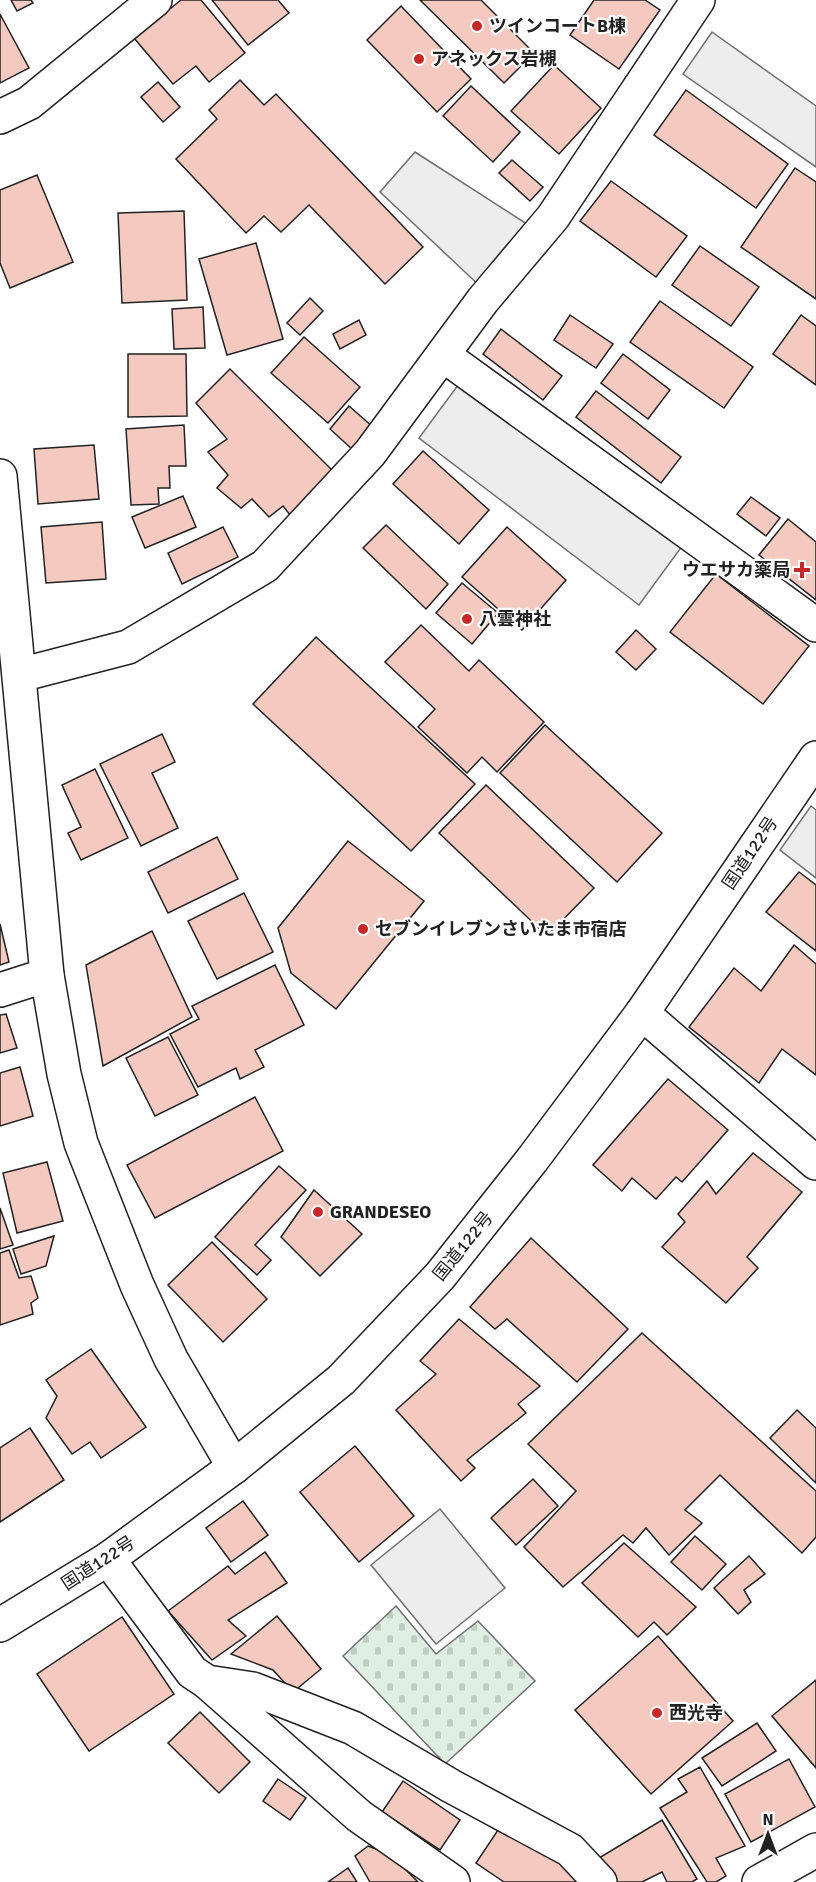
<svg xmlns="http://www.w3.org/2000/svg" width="816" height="1882" font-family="Signika,'Noto Sans JP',sans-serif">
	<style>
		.cemetery { fill: url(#cemetery-stones); stroke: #6f6f6f; stroke-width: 1.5 }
		.parking { fill: #ededed; stroke: #6f6f6f; stroke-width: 1.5 }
		.building { fill: #f3c9c0; stroke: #222; stroke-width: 1.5 }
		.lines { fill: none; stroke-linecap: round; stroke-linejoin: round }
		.minor-casing { stroke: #222; stroke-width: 36 }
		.tertiary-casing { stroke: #222; stroke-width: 36 }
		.trunk-casing { stroke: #222; stroke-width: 36 }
		.minor { stroke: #fff; stroke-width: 33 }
		.tertiary { stroke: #fff; stroke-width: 33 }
		.trunk { stroke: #fff; stroke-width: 33 }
		.poi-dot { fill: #c62828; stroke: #fff; stroke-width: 2 }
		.labels { text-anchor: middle; stroke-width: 4.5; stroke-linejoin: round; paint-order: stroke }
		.poi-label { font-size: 18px; font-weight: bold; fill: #222; stroke: #fff; text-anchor: start }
		.street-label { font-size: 18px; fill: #222; stroke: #fff }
	</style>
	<defs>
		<pattern id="cemetery-stones" width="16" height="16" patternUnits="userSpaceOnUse" patternTransform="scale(1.5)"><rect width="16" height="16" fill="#e0efe3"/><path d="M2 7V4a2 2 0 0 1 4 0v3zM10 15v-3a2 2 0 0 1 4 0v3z" fill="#c0cdc2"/></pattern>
	</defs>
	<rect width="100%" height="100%" fill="#fff"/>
	<polygon class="cemetery" points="396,1606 436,1654 478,1621 535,1681 445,1764 343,1656"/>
	<g class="parking">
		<polygon points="712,32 816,106 816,167 683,74"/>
		<polygon points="415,152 530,226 483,289 380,192"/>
		<polygon points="461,381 683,545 639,605 419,438"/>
		<polygon points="811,806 816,810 816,878 780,850"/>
		<polygon points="440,1509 505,1588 436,1644 371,1565"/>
	</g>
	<g class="building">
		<polygon points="11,0 31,0 33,3 17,11"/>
		<polygon points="181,0 201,0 245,53 209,82 196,66 173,84 134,38"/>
		<polygon points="212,0 278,0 289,13 248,45"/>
		<polygon points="420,0 481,0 534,53 504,83"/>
		<polygon points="594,0 645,0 660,10 619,69 570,35"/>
		<polygon points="401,6 471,79 437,112 367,40"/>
		<polygon points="0,14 29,68 0,83"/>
		<polygon points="554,65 601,108 559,154 511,111"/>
		<polygon points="240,80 264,105 276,94 423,247 385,284 309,205 281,232 264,216 246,233 176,159 217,119 209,110"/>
		<polygon points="158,82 180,107 163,122 141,97"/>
		<polygon points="471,86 520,132 493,162 443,116"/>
		<polygon points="686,90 788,164 756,208 654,135"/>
		<polygon points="512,160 543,187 530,201 499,173"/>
		<polygon points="795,168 816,182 816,299 741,247"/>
		<polygon points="37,175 73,262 10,288 0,263 0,190"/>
		<polygon points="611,181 687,236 656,277 580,221"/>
		<polygon points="184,211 187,300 122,303 118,213"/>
		<polygon points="256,243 283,339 227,355 199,259"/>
		<polygon points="700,246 759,287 731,326 672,285"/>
		<polygon points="310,298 323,311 300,335 287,323"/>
		<polygon points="660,301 753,367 724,408 630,342"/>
		<polygon points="203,307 205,348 174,349 172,309"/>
		<polygon points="570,315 613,344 596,368 554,340"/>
		<polygon points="801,315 816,326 816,385 773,354"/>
		<polygon points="359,320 366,335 340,349 333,334"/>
		<polygon points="501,329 562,376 543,400 483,354"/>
		<polygon points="304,337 360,387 328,423 271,373"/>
		<polygon points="128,354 186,354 187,416 128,417"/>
		<polygon points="623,354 670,390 648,419 601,383"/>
		<polygon points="230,369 333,471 291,516 283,506 269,517 252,499 241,508 217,488 228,475 208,452 227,439 196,403"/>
		<polygon points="596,391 681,457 661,483 576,417"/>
		<polygon points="349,406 373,427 353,450 330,429"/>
		<polygon points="184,425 186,466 169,466 170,488 158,488 159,504 131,505 126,429"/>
		<polygon points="94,445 99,499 38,504 34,449"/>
		<polygon points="423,451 489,510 459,544 393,484"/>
		<polygon points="183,496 196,527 145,548 132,517"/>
		<polygon points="751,497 780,518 766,536 737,514"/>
		<polygon points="788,519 816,542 816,600 759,555"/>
		<polygon points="102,522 106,579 46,583 41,527"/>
		<polygon points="386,525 448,584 426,609 363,548"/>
		<polygon points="223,527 238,557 182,584 168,553"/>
		<polygon points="507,527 566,580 522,630 462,577"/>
		<polygon points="716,574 809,646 763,704 670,632"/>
		<polygon points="462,583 498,613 472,644 436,613"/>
		<polygon points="421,625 469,671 479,660 544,722 497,772 482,757 467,773 418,727 435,709 385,662"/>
		<polygon points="636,630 656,649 636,670 616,652"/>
		<polygon points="316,637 475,784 411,851 253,704"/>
		<polygon points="545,725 662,833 617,882 500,773"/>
		<polygon points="162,734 175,762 152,773 178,828 141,846 100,764"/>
		<polygon points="95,769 128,838 81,860 68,833 81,827 62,785"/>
		<polygon points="486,785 594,888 547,936 439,833"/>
		<polygon points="217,837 238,879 168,913 148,872"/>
		<polygon points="348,841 424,901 336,1009 291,973 278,928"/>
		<polygon points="799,872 816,885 816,951 766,912"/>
		<polygon points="244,893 273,952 217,979 188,921"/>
		<polygon points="0,924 9,962 0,965"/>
		<polygon points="152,931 192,1017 103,1066 86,965"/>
		<polygon points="794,945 816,964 816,1075 782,1049 759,1083 689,1027 734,968 761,991"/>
		<polygon points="275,965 304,1025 255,1050 264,1067 240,1079 236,1068 198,1087 170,1034 199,1019 192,1006"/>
		<polygon points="6,1014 17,1048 0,1053 0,1015"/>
		<polygon points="168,1037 198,1095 155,1116 126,1058"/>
		<polygon points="20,1067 33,1116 0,1126 0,1073"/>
		<polygon points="668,1079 728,1130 682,1182 676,1177 656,1199 632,1178 622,1191 593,1165"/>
		<polygon points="255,1097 283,1151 155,1218 127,1165"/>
		<polygon points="753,1153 802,1192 747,1257 758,1268 726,1303 662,1247 685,1222 678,1214 707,1181 716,1194"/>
		<polygon points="47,1162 63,1221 17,1233 3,1173"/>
		<polygon points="279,1166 306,1190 255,1245 271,1260 257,1275 215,1237"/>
		<polygon points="314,1190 362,1234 320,1276 281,1237"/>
		<polygon points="0,1208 13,1245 0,1249"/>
		<polygon points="54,1236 46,1266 21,1274 13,1249"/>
		<polygon points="531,1238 628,1329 577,1382 507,1319 495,1329 470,1307"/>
		<polygon points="212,1242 267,1299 223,1342 168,1285"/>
		<polygon points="9,1250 19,1278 31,1276 38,1298 31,1303 33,1314 0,1325 0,1253"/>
		<polygon points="459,1319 540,1386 518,1404 526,1413 467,1460 475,1468 461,1481 396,1410 436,1374 420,1361"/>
		<polygon points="642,1333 816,1491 816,1537 802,1553 720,1475 685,1510 702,1523 669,1555 646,1528 633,1543 623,1535 563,1587 524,1547 576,1491 528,1444"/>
		<polygon points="91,1349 146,1427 101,1458 90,1442 72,1454 46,1418 57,1396 46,1380"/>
		<polygon points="797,1410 816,1428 816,1483 770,1438"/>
		<polygon points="30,1428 64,1480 0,1522 0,1448"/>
		<polygon points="355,1446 414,1516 359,1562 300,1492"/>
		<polygon points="533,1479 558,1506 516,1545 491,1518"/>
		<polygon points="243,1501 268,1535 231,1562 206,1528"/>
		<polygon points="695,1536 726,1564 702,1590 671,1562"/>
		<polygon points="624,1543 696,1607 667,1635 654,1622 638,1637 582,1583"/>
		<polygon points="265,1552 287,1583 228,1620 246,1636 212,1660 168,1611 228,1566 235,1574"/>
		<polygon points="749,1556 765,1574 744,1590 751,1602 738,1614 714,1588"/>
		<polygon points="277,1616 321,1669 293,1692 273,1670 231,1654"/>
		<polygon points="122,1617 174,1694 89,1751 37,1674"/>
		<polygon points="658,1636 733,1721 651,1794 575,1710"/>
		<polygon points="816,1680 816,1768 772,1716"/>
		<polygon points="200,1712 250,1762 219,1793 168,1743"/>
		<polygon points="757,1723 776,1751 722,1786 702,1758"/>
		<polygon points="789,1759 815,1807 751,1842 725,1794"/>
		<polygon points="700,1767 745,1846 716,1858 726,1876 716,1882 707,1882 660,1808 687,1792 678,1779"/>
		<polygon points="278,1779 306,1798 290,1820 263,1801"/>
		<polygon points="403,1781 460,1820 440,1850 382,1812"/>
		<polygon points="662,1820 697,1879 692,1882 667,1882 662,1872 642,1882 616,1882 599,1858"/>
		<polygon points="504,1821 584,1875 579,1882 504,1882 476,1863"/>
		<polygon points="368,1846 390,1854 418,1882 370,1882 355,1856"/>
		<polygon points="348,1868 357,1882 328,1882"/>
	</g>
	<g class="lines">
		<defs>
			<g id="minor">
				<polyline points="0,117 29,103 155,0"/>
				<polyline points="443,355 816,625"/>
				<polyline points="20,675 128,647 265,566 370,453 483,300 553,217 698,0"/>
				<polyline points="0,990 47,975"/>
				<polyline points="642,1013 816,1163"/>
				<polyline points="108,1559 192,1672 207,1682 253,1689 353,1728 451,1786 570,1850 600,1882"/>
				<polyline points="207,1682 359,1816 453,1882"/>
				<polyline points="759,1882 816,1850"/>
			</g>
			<polyline id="tertiary" points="0,476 47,975 64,1074 81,1143 137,1285 171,1359 234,1467"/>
			<polyline id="trunk" points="0,1625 108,1559 234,1467 341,1380 440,1276 532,1160 642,1013 816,758"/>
		</defs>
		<use href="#minor" class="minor-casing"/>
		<use href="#tertiary" class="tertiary-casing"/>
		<use href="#trunk" class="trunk-casing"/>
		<use href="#minor" class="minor"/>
		<use href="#tertiary" class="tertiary"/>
		<use href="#trunk" class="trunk"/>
	</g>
	<g class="poi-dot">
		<circle cx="477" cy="26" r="6"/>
		<circle cx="419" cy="59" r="6"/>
		<path d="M799 561h6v6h6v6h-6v6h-6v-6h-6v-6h6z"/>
		<circle cx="467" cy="619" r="6"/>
		<circle cx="363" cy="929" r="6"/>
		<circle cx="318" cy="1212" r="6"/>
		<circle cx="657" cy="1713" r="6"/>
	</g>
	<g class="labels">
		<g class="poi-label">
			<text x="489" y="32">ツインコートB棟</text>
			<text x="431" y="65">アネックス岩槻</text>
			<text x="790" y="576" text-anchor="end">ウエサカ薬局</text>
			<text x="479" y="625">八雲神社</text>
			<text x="375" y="935">セブンイレブンさいたま市宿店</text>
			<text x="330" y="1218">GRANDESEO</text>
			<text x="669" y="1719">西光寺</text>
		</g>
		<g class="street-label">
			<text transform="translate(750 853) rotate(-56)" y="6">国道122号</text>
			<text transform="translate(463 1246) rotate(-51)" y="6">国道122号</text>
			<text transform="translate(98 1563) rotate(-33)" y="6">国道122号</text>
		</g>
	</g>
	<g transform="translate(768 1834)" stroke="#ffffff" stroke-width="4.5" paint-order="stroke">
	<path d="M0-4.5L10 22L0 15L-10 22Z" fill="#222222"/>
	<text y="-9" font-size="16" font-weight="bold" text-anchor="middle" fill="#222222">N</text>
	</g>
</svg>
